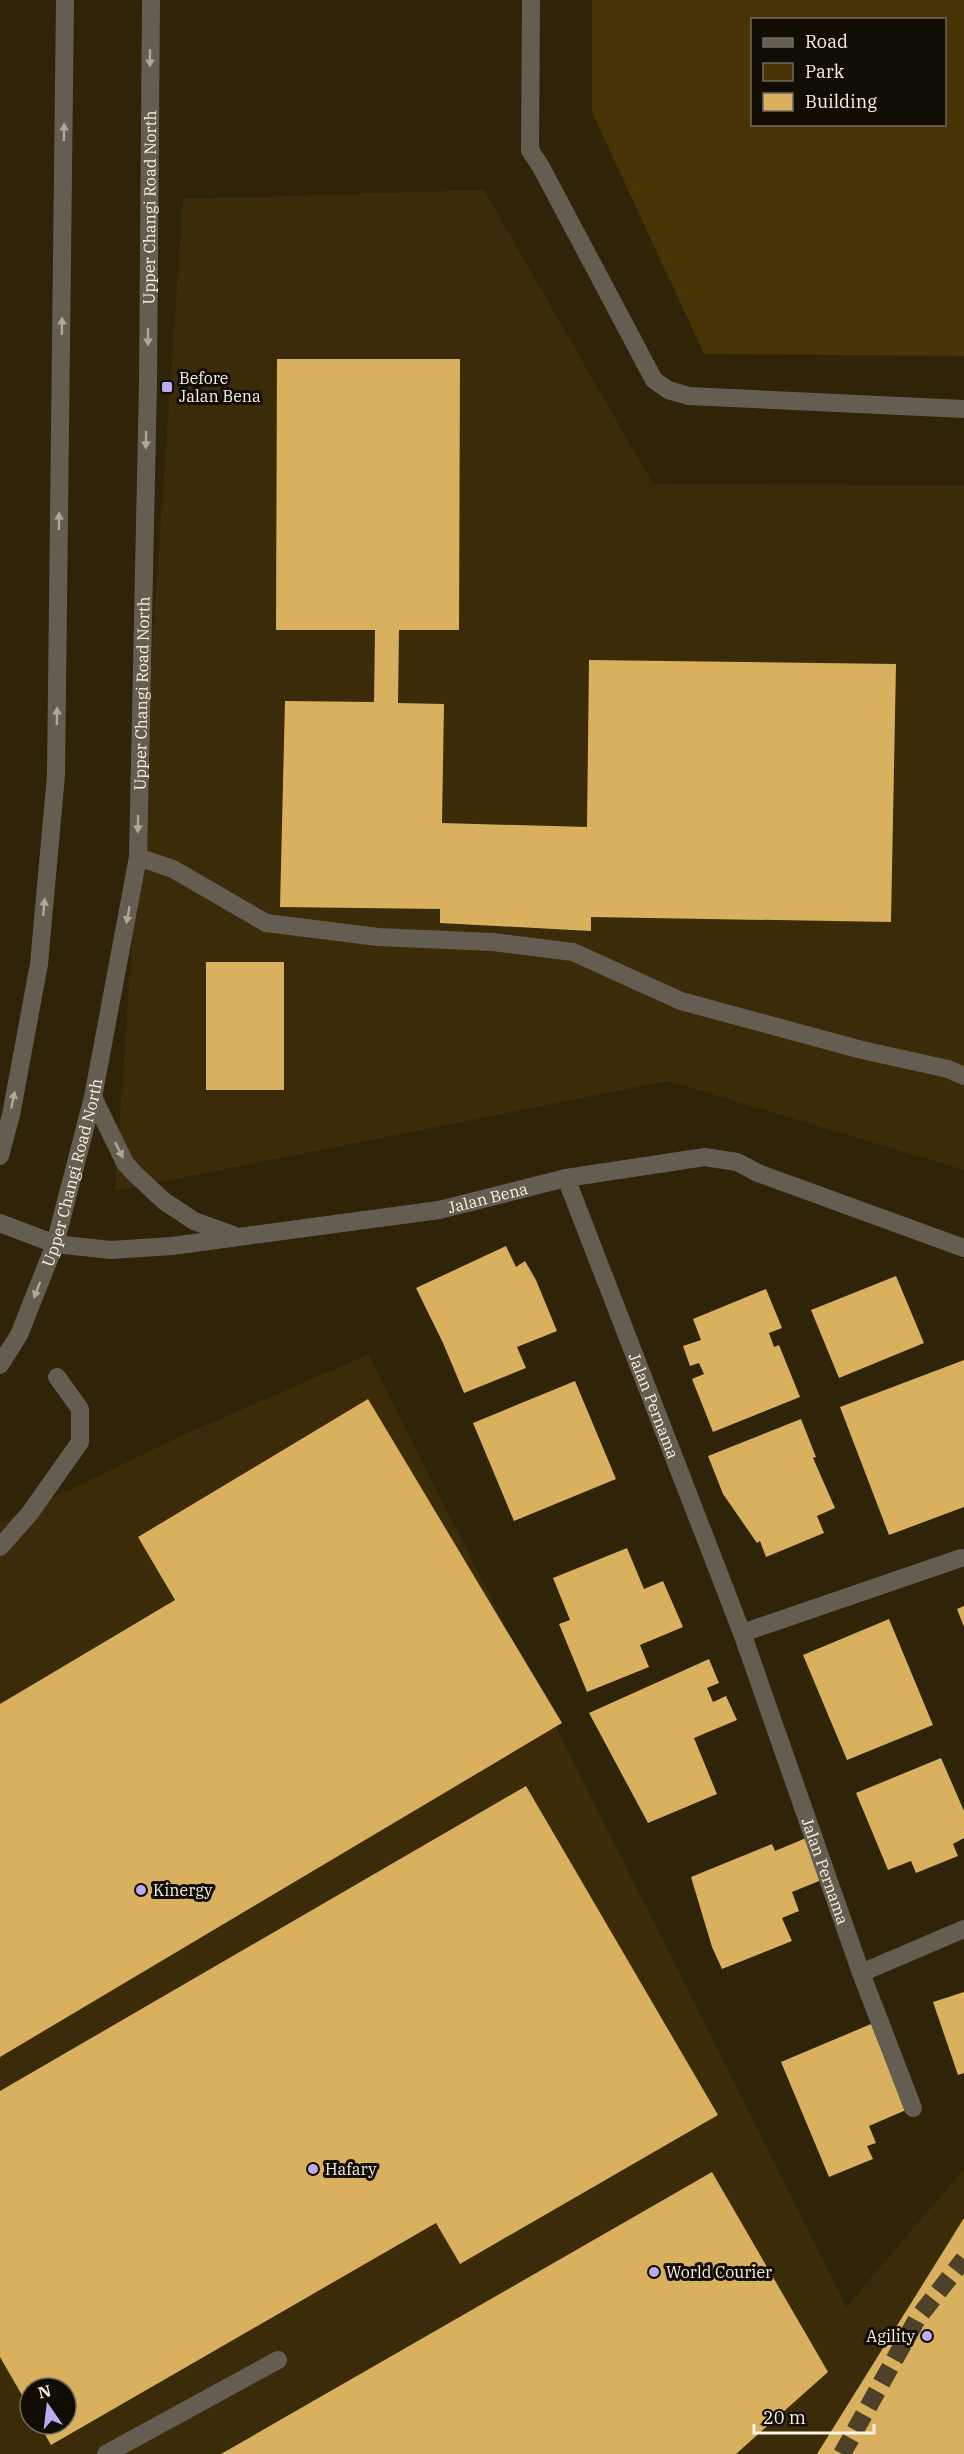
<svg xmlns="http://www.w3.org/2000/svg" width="964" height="2454" font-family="'IBM Plex Serif',serif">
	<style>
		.built { fill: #3b2b08; fill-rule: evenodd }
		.green { fill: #483404; fill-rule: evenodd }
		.building { fill: #d8b05e }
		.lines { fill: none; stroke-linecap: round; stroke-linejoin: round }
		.minor-tunnel { stroke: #4d4229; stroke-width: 18; stroke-dasharray: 18 9; stroke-linecap: butt }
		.minor { stroke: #645e52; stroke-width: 18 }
		.oneway { fill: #afa89a }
		.poi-dot { fill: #bbaaf6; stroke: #120d04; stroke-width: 2 }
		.labels { text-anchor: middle; stroke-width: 6; stroke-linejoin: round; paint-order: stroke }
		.street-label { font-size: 16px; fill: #faf2e2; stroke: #120d04 }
		.poi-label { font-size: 16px; fill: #faf2e2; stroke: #120d04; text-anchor: start }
	</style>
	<rect width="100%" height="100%" fill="#2f2308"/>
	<g class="built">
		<polygon points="484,190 653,484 964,485 964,1170 668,1081 115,1191 183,199"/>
		<path d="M369,1354L846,2307L964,2169V2454H0V1523L181,1436ZM30,2388H66V2424H30Z"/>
	</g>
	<path class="green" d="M592,0H964V356L704,354L592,112ZM752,20H944V124H752Z"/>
	<g class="building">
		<polygon points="277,359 460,359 459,630 399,630 398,703 444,704 442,823 587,827 589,660 896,664 891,922 591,917 591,931 440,923 440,909 280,907 285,701 374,702 375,630 276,630"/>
		<rect x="206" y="962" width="78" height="128"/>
		<polygon points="506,1246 516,1267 525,1261 536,1280 557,1331 517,1347 526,1368 464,1393 443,1343 416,1288"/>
		<polygon points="896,1276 924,1343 839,1378 811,1310"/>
		<polygon points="766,1289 782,1328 769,1333 774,1347 779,1345 800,1397 713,1432 692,1379 704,1374 699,1363 690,1366 683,1346 701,1340 693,1319"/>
		<polygon points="964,1360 964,1507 889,1535 840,1407"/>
		<polygon points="575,1381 616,1479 514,1521 473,1423"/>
		<polygon points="368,1399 562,1723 0,2057 0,1704 175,1600 138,1537"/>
		<polygon points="801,1419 816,1457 813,1458 835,1508 817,1516 824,1533 766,1557 760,1541 757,1543 723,1494 708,1456"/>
		<polygon points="627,1548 644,1589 663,1581 683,1627 640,1645 649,1667 587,1692 559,1624 570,1620 553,1578"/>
		<polygon points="964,1606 964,1627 957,1609"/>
		<polygon points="889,1619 933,1725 847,1760 803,1655"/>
		<polygon points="709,1659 719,1683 707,1688 713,1702 726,1696 737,1720 694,1738 717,1794 648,1823 589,1713"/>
		<polygon points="941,1758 964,1811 964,1838 953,1844 958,1856 916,1873 911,1861 888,1870 856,1793"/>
		<polygon points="526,1786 718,2115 460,2264 436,2223 51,2445 39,2424 66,2424 66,2388 30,2388 30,2409 0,2357 0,2091"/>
		<polygon points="806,1838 824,1879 792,1892 799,1911 782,1918 792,1941 722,1969 712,1947 691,1877 772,1844 775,1851"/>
		<polygon points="964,1992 964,2073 958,2075 933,2002"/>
		<polygon points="871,2024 906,2110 869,2126 876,2143 867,2146 873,2159 829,2177 781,2062"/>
		<polygon points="712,2172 828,2372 736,2454 221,2454"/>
		<polygon points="964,2218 964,2454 817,2454"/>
	</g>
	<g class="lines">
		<polyline class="minor-tunnel" points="842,2454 917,2319 964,2259"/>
		<g class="minor">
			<polyline points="531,0 530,150 541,167 654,380 668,390 689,396 964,409"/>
			<polyline points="138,857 173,869 266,923 378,937 493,942 573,952 681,1001 862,1050 948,1069 964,1076"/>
			<polyline points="93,1097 125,1163 134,1173 164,1201 194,1221 233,1235"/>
			<polyline points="0,1156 11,1115 39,964 56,775 65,0"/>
			<path id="s1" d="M566,1178L742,1633L861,1973L913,2108"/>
			<path id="s2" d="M0,1223L55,1244L111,1250L172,1246L439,1210L566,1178L705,1157L737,1162L758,1173L964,1248"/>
			<path id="s3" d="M0,1365L19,1335L55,1244L93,1097L138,857L148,382L151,0"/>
			<polyline points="0,1547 30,1513 80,1442 80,1409 57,1377"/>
			<polyline points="742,1633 961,1558"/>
			<polyline points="861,1973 964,1929"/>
			<polyline points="106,2454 278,2360"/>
		</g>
	</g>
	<defs><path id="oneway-solid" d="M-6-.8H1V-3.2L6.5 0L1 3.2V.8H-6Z" transform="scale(1.5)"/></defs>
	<g class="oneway">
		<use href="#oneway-solid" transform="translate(150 58) rotate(90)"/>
		<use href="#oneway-solid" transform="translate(64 132) rotate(-89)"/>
		<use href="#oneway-solid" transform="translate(62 326) rotate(-89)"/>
		<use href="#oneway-solid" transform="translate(148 337) rotate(90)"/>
		<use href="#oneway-solid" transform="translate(146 440) rotate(91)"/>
		<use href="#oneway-solid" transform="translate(59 521) rotate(-89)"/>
		<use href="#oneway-solid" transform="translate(57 716) rotate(-89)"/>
		<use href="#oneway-solid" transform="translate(138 824) rotate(91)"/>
		<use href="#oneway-solid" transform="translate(44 907) rotate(-85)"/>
		<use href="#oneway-solid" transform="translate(128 915) rotate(100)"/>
		<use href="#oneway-solid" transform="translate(13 1100) rotate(-79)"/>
		<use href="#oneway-solid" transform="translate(119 1150) rotate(63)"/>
		<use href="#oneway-solid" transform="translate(37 1290) rotate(111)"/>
	</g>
	<g class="poi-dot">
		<rect x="161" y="381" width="12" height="12" rx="3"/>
		<circle cx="141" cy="1890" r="6"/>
		<circle cx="313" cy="2169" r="6"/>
		<circle cx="654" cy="2272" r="6"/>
		<circle cx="927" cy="2336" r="6"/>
	</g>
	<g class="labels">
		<g class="street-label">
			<text dy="6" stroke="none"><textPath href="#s3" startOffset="1179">Upper Changi Road North</textPath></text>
			<text dy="6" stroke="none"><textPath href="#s3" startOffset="693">Upper Changi Road North</textPath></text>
			<text dy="6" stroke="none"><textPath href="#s3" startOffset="207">Upper Changi Road North</textPath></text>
			<text dy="6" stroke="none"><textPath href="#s2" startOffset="496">Jalan Bena</textPath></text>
			<text dy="6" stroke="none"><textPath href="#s1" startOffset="244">Jalan Pernama</textPath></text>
			<text dy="6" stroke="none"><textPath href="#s1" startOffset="740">Jalan Pernama</textPath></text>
		</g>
		<g class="poi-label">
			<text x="179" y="384">Before<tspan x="179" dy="18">Jalan Bena</tspan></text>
			<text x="153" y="1896">Kinergy</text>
			<text x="325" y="2175">Hafary</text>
			<text x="666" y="2278">World Courier</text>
			<text x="915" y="2342" text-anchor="end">Agility</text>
		</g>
	</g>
	<rect x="751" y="18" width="195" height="108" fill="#120d04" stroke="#6f695d" stroke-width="1.5"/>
	<rect x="763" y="38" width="30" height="9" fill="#645e52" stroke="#6f695d" stroke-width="1.5"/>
	<text x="805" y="48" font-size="18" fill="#faf2e2">Road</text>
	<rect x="763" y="63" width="30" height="18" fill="#483404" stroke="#6f695d" stroke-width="1.5"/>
	<text x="805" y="78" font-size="18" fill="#faf2e2">Park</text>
	<rect x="763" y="93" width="30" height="18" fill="#d8b05e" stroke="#6f695d" stroke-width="1.5"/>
	<text x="805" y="108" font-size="18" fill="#faf2e2">Building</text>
	<g transform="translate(48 2406) rotate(346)"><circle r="28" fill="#120d04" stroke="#6f695d" stroke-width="1.5"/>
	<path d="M0-4.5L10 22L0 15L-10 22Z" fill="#bbaaf6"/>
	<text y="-9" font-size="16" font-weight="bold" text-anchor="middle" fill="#faf2e2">N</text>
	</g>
	<path d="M754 2424v9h120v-9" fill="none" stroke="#faf2e2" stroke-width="3"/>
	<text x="763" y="2424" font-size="18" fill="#faf2e2" stroke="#120d04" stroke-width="4.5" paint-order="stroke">20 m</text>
</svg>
